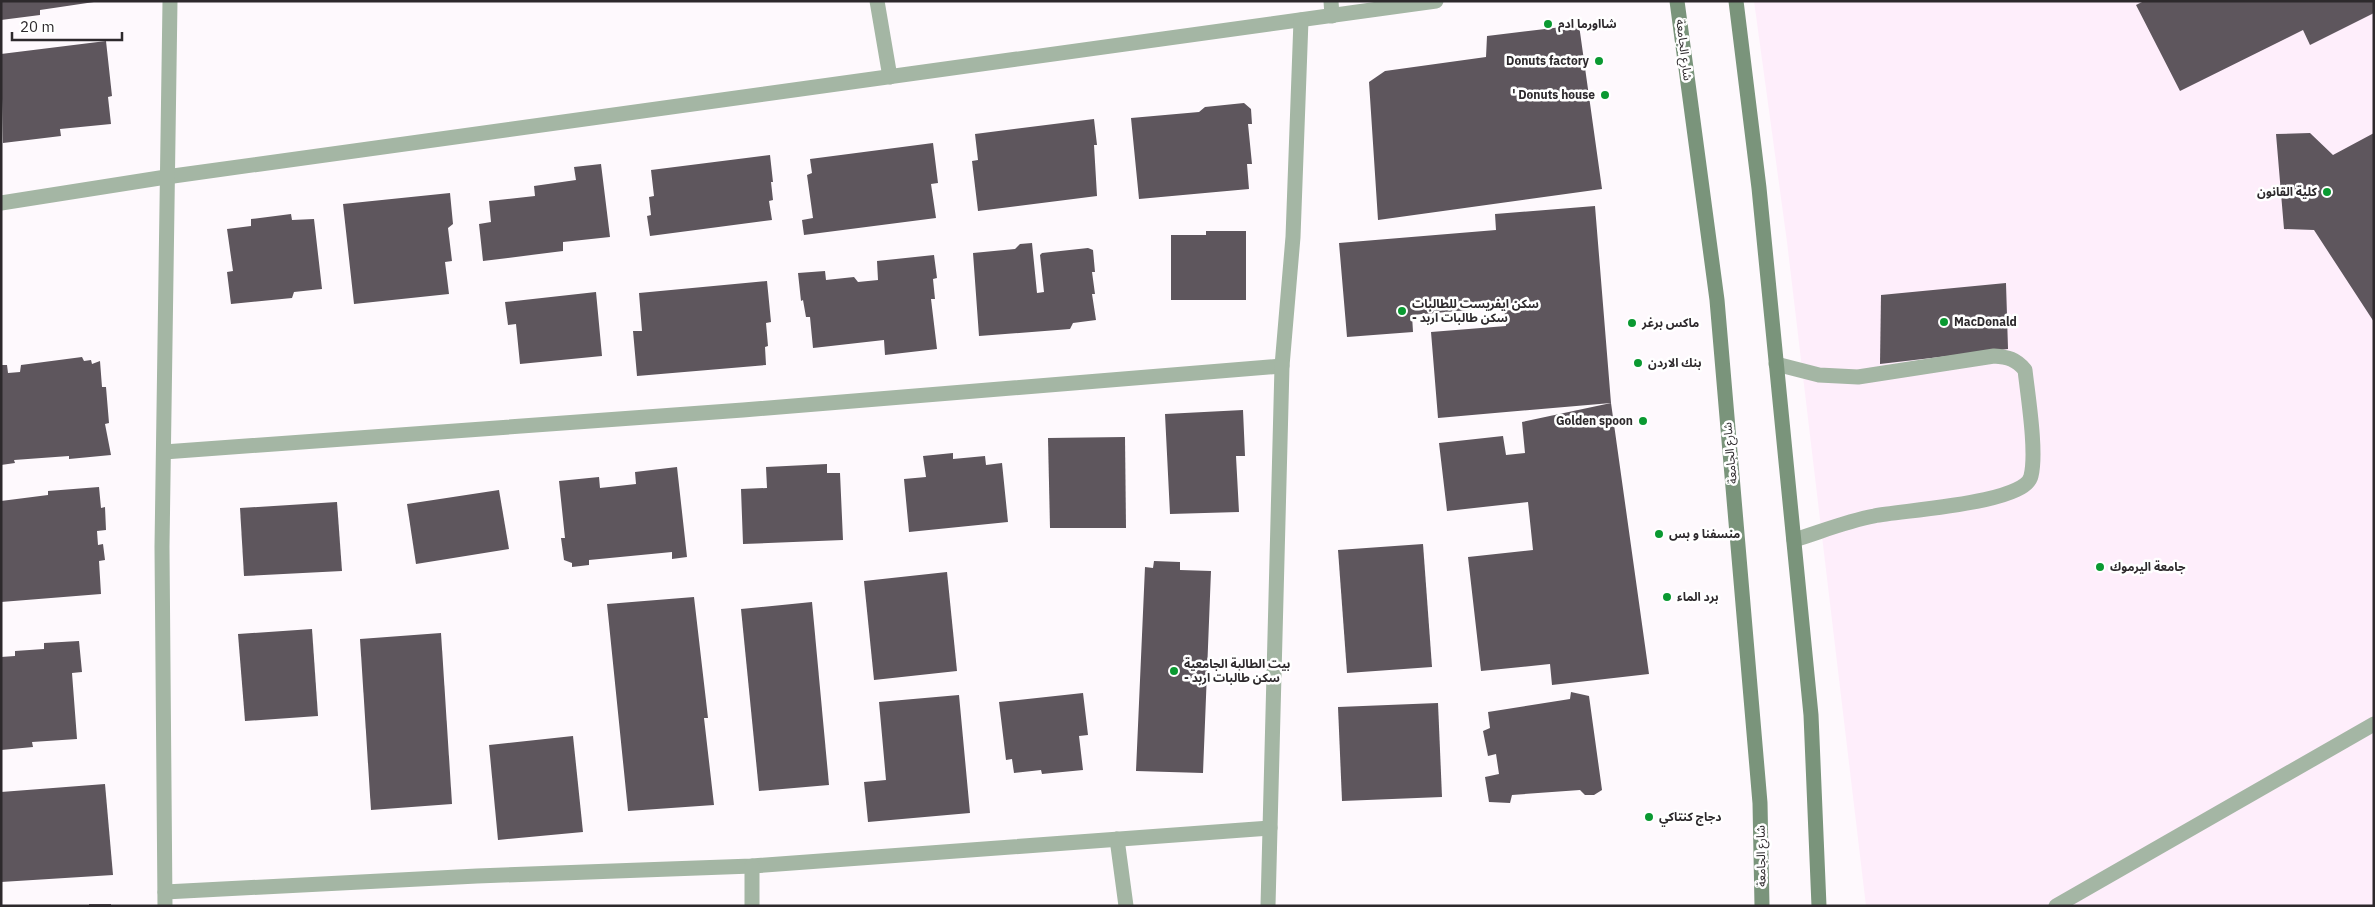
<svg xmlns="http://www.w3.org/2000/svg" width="2375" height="907" font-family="'IBM Plex Sans','Noto Sans Arabic',sans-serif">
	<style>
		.built { fill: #feeefb }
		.building { fill: #5e565d }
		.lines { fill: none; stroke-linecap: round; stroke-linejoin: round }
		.lane { stroke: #a4b6a4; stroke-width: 15 }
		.street { stroke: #a4b6a4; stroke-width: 15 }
		.secondary { stroke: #7a947b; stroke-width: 15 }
		.poi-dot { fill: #0a9931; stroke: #fff; stroke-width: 2 }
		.labels { text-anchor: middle; stroke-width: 5; stroke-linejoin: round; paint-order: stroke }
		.poi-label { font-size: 12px; font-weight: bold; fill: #2d292c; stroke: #fff; text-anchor: start }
		.street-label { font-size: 12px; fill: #2d292c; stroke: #fff }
	</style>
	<rect width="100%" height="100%" fill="#fef9fd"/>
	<polygon class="built" points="1754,1 2374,1 2374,906 1866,906 1787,242"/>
	<g class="building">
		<polygon points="1,1 94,1 94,2 40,10 40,15 1,20"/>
		<polygon points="2144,1 2374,1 2374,13 2310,45 2303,30 2180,91 2136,5"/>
		<polygon points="1579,25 1602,189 1378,220 1369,82 1385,71 1486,57 1487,36"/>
		<polygon points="106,41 112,96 108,97 111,124 60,129 61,136 3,143 1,54"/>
		<polygon points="1244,103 1251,109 1252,124 1248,124 1252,164 1247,164 1249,189 1139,199 1131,118 1199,112 1205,107"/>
		<polygon points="1094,119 1097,145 1094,145 1097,196 978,211 972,161 978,160 975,134"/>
		<polygon points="2310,133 2333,155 2374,133 2374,322 2314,230 2284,229 2276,134"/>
		<polygon points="933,143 938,183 931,184 936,218 804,235 802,220 813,218 807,175 812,173 810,159"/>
		<polygon points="770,155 773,182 771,182 773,200 769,201 772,220 650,236 647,216 651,215 649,197 654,196 651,170"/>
		<polygon points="601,164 610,237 563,242 563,251 483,261 479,224 491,222 489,201 535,196 534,186 576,180 574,167"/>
		<polygon points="450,193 453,224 448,228 452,261 445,262 449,294 354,304 343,204"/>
		<polygon points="1595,206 1611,403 1649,674 1552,685 1550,664 1481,671 1468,557 1533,550 1528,502 1447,511 1439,443 1503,436 1506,455 1525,453 1522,422 1611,403 1438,418 1431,332 1506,326 1504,307 1412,315 1413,332 1347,337 1339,243 1496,230 1495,214"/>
		<polygon points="291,214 292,220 314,219 322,289 294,292 292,298 231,304 227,272 233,271 227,229 251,226 251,219"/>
		<polygon points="1206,231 1246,231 1246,300 1171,300 1171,235 1206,235"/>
		<polygon points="1032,243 1037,293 1044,292 1040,255 1042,253 1088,248 1093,250 1095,272 1092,272 1095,294 1092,294 1096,320 1073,323 1070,329 979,336 973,253 1015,249 1020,244"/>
		<polygon points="934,255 937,278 933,279 935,299 931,299 937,349 885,355 884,340 813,348 810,317 806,317 803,300 801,301 798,273 825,271 826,280 854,277 858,282 878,280 877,261"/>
		<polygon points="767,281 771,322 766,323 768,346 765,347 766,365 637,376 633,331 642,331 639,293"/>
		<polygon points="2006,283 2008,349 1880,364 1881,295"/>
		<polygon points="596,292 602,356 520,364 516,324 508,325 505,302"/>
		<polygon points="82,357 84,361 91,360 92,364 100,361 102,387 106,387 109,423 105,424 111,455 69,459 69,456 14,460 15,463 1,465 1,365 7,365 8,373 20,372 21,365"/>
		<polygon points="1243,410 1245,456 1236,456 1239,512 1170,514 1165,414"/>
		<polygon points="1125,437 1126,528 1050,528 1048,438"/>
		<polygon points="953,453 953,459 985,456 986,465 1002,463 1008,522 909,532 904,479 926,477 923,456"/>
		<polygon points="827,464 827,473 840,473 843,540 743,544 741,489 767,488 766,467"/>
		<polygon points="677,467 687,557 672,559 672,552 589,560 589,565 572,567 572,563 564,560 561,538 565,538 559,481 599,477 600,488 636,484 635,472"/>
		<polygon points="99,487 101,508 105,507 106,530 97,531 98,545 103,544 105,560 99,561 101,594 1,602 1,501 48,495 48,491"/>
		<polygon points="499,490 509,549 416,564 407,504"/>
		<polygon points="337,502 342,571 244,576 240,508"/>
		<polygon points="1423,544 1432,667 1347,673 1338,550"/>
		<polygon points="1154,561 1180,562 1180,570 1211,571 1203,773 1136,771 1145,567 1153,568"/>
		<polygon points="947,572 957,671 874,680 864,581"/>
		<polygon points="694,597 708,718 704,718 714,805 628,811 607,604"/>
		<polygon points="812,602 829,785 759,791 741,609"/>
		<polygon points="312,629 318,716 245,721 238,634"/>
		<polygon points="441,633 452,804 371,810 360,639"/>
		<polygon points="79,641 82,672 72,673 77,739 32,742 33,747 1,750 1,657 15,656 15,651 44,649 44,643"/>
		<polygon points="1571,692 1589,696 1602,790 1594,795 1585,795 1580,790 1512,795 1510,803 1489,802 1485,777 1499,774 1496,754 1488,756 1483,731 1490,728 1488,712 1570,699"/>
		<polygon points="1083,693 1088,735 1079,736 1083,770 1042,774 1041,770 1014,773 1012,759 1006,760 999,702"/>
		<polygon points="959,695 970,813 868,822 864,782 886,780 879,702"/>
		<polygon points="1438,703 1442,797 1342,801 1338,707"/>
		<polygon points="573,736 583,832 498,840 489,745"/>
		<polygon points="105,784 113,875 1,882 1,792"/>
		<rect x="89" y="904" width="22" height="2"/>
	</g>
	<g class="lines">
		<g class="lane">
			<polyline points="1331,1 1332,16"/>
			<path d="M1776,364L1819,375L1858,377L1994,356C2008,357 2016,359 2025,370C2028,397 2037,452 2031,476C2025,504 1902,510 1874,516C1847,521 1820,532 1794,540"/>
			<polyline points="1117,839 1126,906"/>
			<polyline points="2056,906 2374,724"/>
		</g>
		<g class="street">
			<polyline points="877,1 890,77"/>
			<polyline points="1,203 166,177 1436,1"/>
			<polyline points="164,452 743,410 1282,366"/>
			<polyline points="165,892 477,876 752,866 1270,828"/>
			<polyline points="165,906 162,547 170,1"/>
			<polyline points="752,906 752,866"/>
			<polyline points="1268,906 1282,366 1293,237 1301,20"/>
		</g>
		<g class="secondary">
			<polyline points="1677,1 1717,300 1760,803 1762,906"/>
			<polyline points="1736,1 1759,188 1811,715 1819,906"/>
		</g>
	</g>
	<g class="poi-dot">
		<circle cx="1548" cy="24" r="5"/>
		<circle cx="1599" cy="61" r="5"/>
		<circle cx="1605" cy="95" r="5"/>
		<circle cx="2327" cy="192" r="5"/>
		<circle cx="1402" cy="311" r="5"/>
		<circle cx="1944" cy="322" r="5"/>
		<circle cx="1632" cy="323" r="5"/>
		<circle cx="1638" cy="363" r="5"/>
		<circle cx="1643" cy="421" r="5"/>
		<circle cx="1659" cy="534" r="5"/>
		<circle cx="2100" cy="567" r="5"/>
		<circle cx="1667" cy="597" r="5"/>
		<circle cx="1174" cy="671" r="5"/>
		<circle cx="1649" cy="817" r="5"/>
	</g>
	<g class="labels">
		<g class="poi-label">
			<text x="1558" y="28">شااورما ادم</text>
			<text x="1589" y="65" text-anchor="end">Donuts factory</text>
			<text x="1595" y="99" text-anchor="end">' Donuts house</text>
			<text x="2317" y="196" text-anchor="end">كلية القانون</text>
			<text x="1412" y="308">سكن ايفريست للطالبات<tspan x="1412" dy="14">- سكن طالبات اربد</tspan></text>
			<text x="1954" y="326">MacDonald</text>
			<text x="1642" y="327">ماكس برغر</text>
			<text x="1648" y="367">بنك الاردن</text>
			<text x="1633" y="425" text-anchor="end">Golden spoon</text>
			<text x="1669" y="538">منسفنا و بس</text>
			<text x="2110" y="571">جامعة اليرموك</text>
			<text x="1677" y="601">برد الماء</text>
			<text x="1184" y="668">بيت الطالبة الجامعية<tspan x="1184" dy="14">- سكن طالبات اربد</tspan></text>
			<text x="1659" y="821">دجاج كنتاكي</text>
		</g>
		<g class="street-label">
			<text transform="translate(1684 50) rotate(83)" y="4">شارع الجامعة</text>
			<text transform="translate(1730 453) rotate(-95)" y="4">شارع الجامعة</text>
			<text transform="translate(1761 856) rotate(-91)" y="4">شارع الجامعة</text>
		</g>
	</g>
	<rect width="2375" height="907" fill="none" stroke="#2d292c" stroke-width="5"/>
	<path d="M12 32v8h110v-8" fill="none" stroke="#2d292c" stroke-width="2.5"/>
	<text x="20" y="32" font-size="15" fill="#2d292c" stroke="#ffffff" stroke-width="4" paint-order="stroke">20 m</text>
</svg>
